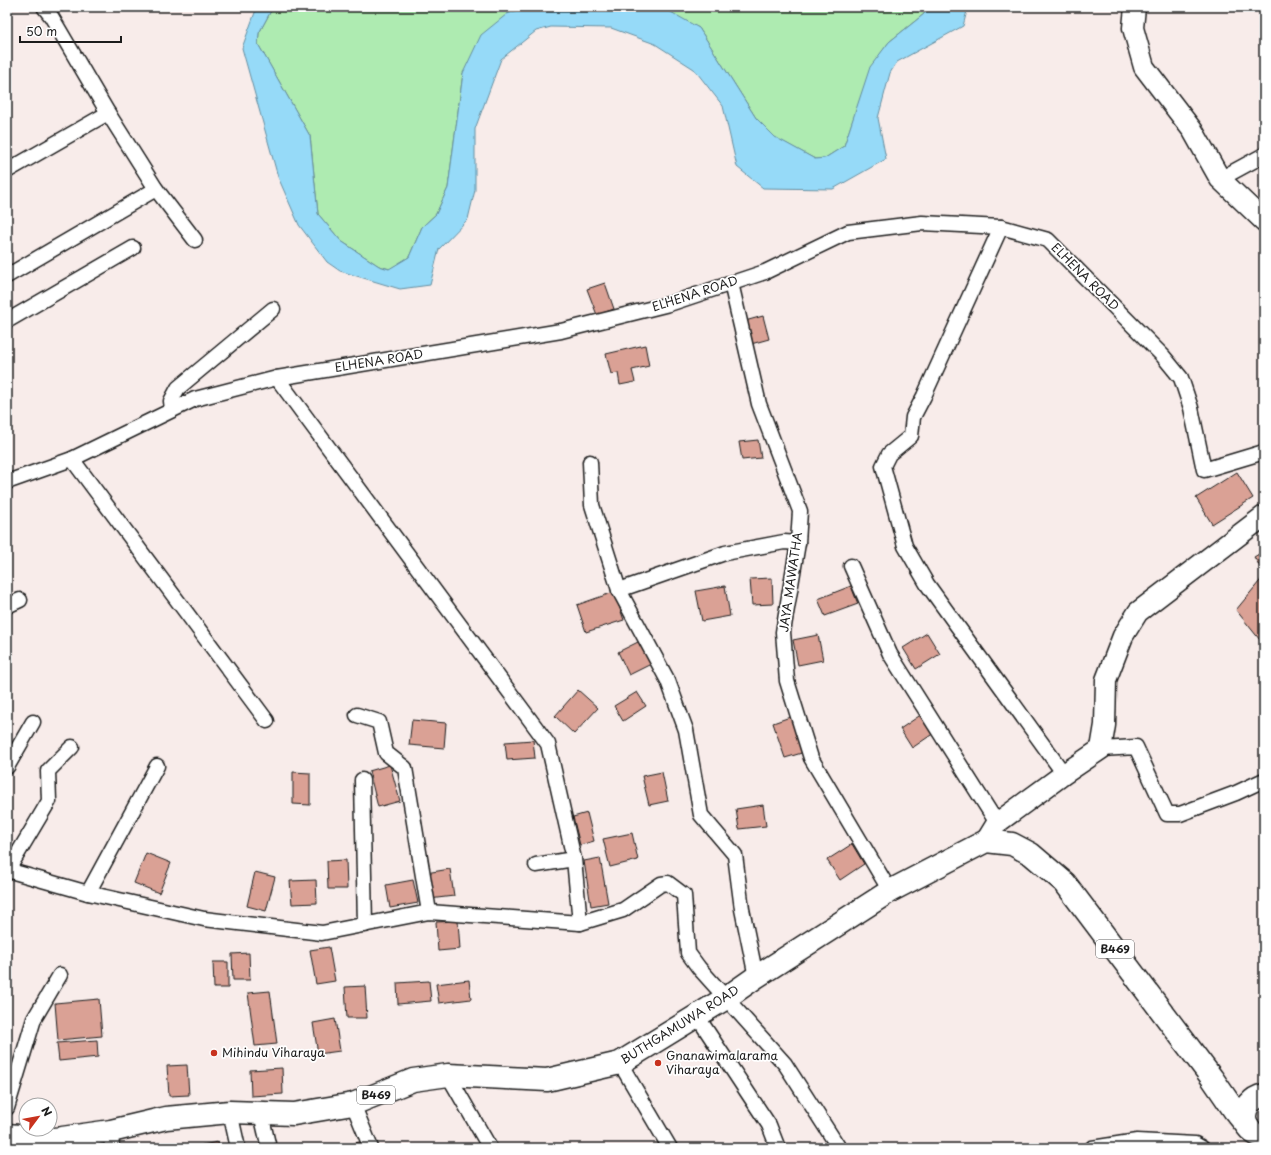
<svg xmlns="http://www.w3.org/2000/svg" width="1271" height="1155" font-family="'Playpen Sans',sans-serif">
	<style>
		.green { fill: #aeebb1; stroke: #658466 }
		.water { fill: #96daf8; stroke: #658ea0 }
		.building { fill: #daa195; stroke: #1c1c1c }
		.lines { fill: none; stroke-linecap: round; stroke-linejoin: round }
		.street-casing { stroke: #1c1c1c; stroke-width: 17 }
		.secondary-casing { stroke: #1c1c1c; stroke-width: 23 }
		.primary-casing { stroke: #1c1c1c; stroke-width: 25 }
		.street { stroke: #fff; stroke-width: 14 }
		.secondary { stroke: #fff; stroke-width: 20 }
		.primary { stroke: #fff; stroke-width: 22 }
		.poi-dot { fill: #c8321e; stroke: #fff; stroke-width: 1.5 }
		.labels { text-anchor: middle; stroke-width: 3.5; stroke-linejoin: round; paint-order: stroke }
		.shield { fill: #fff; stroke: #606060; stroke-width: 1 }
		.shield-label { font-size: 11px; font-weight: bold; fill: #1c1c1c }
		.street-label { font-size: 12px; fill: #1c1c1c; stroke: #fff }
		.poi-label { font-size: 12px; fill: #1c1c1c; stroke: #fff; text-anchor: start }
	</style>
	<rect width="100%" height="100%" fill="#f8ecea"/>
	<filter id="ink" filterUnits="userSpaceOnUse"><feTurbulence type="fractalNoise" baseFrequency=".025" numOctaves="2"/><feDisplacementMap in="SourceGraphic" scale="8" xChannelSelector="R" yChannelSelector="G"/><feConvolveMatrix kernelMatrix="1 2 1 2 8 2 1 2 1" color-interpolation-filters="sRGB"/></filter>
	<g filter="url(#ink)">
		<g class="green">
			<polygon points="273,7 526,7 507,14 463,73 448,188 436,214 422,227 409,257 390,269 379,266 341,241 318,214 310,136 258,44 259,33"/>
			<polygon points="653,7 927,7 924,14 889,42 871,67 844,146 825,158 815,159 774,137 756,118 699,28"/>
		</g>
		<polygon class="water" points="257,7 273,7 259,33 258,44 310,136 318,214 341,241 379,266 389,269 409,257 422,227 436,214 448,188 463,73 481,35 507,14 526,7 653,7 669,11 699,28 756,118 775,137 815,159 825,158 844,146 870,67 889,42 924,14 927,7 968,7 963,26 897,62 890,73 878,118 886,159 833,189 763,188 737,167 723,106 694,69 655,44 611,28 551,27 536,31 501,59 475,129 475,190 468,219 439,249 430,285 400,289 340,271 327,262 299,225 278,177 242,48"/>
		<g class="building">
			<polygon points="605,283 614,309 597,315 587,289"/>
			<polygon points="763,316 769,339 751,344 745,321"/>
			<polygon points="645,345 649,366 632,370 635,382 620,385 618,373 611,374 606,354"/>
			<polygon points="758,440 761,458 742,460 739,442"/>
			<polygon points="1237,472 1253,498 1212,524 1196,498"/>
			<polygon points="1264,551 1264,573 1254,557"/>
			<polygon points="1264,576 1264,645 1236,610"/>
			<polygon points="772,578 773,604 752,605 750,579"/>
			<polygon points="725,586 730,616 702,621 696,591"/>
			<polygon points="851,586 858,604 825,616 818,599"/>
			<polygon points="614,592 624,620 586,632 577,605"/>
			<polygon points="927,633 940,654 916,669 903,648"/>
			<polygon points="818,635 823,660 798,665 793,640"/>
			<polygon points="644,639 655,662 629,675 618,652"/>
			<polygon points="578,690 598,708 574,734 555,716"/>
			<polygon points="637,692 646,706 623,721 614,706"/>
			<polygon points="922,714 934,733 912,748 900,729"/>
			<polygon points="793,716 805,752 785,758 773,723"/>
			<polygon points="412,720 446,723 444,748 409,745"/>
			<polygon points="533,740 535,758 507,760 505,742"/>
			<polygon points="390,765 400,801 378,807 369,771"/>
			<polygon points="293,772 310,773 310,805 293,804"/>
			<polygon points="662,772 668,801 649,805 642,776"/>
			<polygon points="763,805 766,826 739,829 736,809"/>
			<polygon points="587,813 594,841 580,845 573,817"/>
			<polygon points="632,833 638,860 610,867 603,839"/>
			<polygon points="852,844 864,864 840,880 827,860"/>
			<polygon points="146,853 171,863 159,893 134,883"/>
			<polygon points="600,858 608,903 591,906 584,861"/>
			<polygon points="346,860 347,889 328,889 327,861"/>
			<polygon points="450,869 454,896 429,899 426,873"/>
			<polygon points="255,872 275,877 266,911 247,906"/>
			<polygon points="316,880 317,903 292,904 290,881"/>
			<polygon points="413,880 418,903 390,908 386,885"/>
			<polygon points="458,921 460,949 438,951 436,922"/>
			<polygon points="329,947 335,981 316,984 310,950"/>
			<polygon points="249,953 250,980 233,980 232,954"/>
			<polygon points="213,962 228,962 228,988 214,988"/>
			<polygon points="469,980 471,999 439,1003 436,984"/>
			<polygon points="429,981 431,1001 398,1004 397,983"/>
			<polygon points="365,986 367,1018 347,1018 345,987"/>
			<polygon points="270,991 277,1044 255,1046 248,993"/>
			<polygon points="99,999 102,1036 58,1040 55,1003"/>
			<polygon points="335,1019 340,1051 318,1054 313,1023"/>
			<polygon points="97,1040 98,1057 59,1061 57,1043"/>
			<polygon points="187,1065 189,1095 169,1096 167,1066"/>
			<polygon points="282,1068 283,1094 251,1096 250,1070"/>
			<polygon points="363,1141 365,1148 336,1148"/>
			<polygon points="218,1142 219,1148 203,1148 202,1145"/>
		</g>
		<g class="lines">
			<defs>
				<g id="street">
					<polyline points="44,7 51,16 108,113 156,189 195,240"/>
					<polyline points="7,171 108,113"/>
					<polyline points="1220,179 1264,155"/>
					<polyline points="1001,227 924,396 913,417 911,436 889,454 883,466 905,546 927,584 1064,774"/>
					<polyline points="7,276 156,189"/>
					<polyline points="731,283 759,404 800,511 798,543 783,632 787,681 811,758 890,891"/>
					<polyline points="7,321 133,248"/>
					<polyline points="277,378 548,744 574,859 580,923"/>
					<polyline points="172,410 171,401 178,388 273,309"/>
					<polyline points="72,459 267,721"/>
					<polyline points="590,462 592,505 619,590 668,681 686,730 701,815 735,855 742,909 756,977"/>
					<polyline points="7,482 72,459 195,399 277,378 561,331 669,304 765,272 848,232 922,223 1001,227 1048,240 1163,356 1181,378 1191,408 1204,470 1264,452"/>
					<polyline points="851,566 890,654 997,823"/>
					<polyline points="619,590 725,553 784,542 798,543"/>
					<polyline points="7,606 20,600"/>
					<polyline points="357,715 379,722 386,753 405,768 429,912"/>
					<polyline points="1101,749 1136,747 1167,814 1180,814 1236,793 1264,780"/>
					<polyline points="7,767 33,722"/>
					<polyline points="362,780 365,925"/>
					<polyline points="536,865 574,859"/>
					<polyline points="7,870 88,893 204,919 322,933 429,912 580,923 623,910 661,884 668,883 684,895 688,953 699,968 785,1064 839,1148"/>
					<polyline points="8,870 49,801 48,771 72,747"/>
					<polyline points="88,893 157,766"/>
					<polyline points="697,1016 769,1125 778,1148"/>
					<polyline points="620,1063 670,1148"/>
					<polyline points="448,1075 490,1148"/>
					<polyline points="353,1104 371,1148"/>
					<polyline points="7,1108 34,1019 60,975"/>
					<polyline points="230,1112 238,1148"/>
					<polyline points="261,1114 269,1148"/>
					<polyline points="111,1131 112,1148"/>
					<polyline points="1092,1148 1137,1141 1195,1144 1202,1148"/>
				</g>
				<g id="secondary">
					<polyline points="1135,7 1133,28 1144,67 1193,131 1220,179 1264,221"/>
					<polyline points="986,841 997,823 1064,774 1101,749 1105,725 1106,680 1123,636 1138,612 1264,516"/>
				</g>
				<g id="primary">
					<path d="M1264,1095C1238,1101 1239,1134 1264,1136"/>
					<polyline points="7,1135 55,1139 111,1131 166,1118 230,1112 294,1114 353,1104 413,1080 448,1075 547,1080 620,1063 726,998 756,977 890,891 986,841 1012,844 1031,854 1065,883 1212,1078 1234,1110 1248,1127"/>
				</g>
			</defs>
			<use href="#street" class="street-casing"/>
			<use href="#secondary" class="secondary-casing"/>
			<use href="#primary" class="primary-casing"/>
			<use href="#street" class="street"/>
			<use href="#secondary" class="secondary"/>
			<use href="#primary" class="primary"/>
		</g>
	</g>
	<g class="poi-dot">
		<circle cx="214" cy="1053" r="4"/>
		<circle cx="658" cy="1063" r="4"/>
	</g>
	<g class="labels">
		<g class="shield">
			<rect x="1096" y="940" width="38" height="18" rx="3"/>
			<rect x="357" y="1086" width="38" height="18" rx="3"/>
		</g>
		<g class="shield-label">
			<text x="1115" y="953">B469</text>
			<text x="376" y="1099">B469</text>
		</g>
		<g class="street-label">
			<text transform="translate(1085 277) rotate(45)" y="4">ELHENA ROAD</text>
			<text transform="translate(695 294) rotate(-18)" y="4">ELHENA ROAD</text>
			<text transform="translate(379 361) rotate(-9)" y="4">ELHENA ROAD</text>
			<text transform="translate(791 582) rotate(-82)" y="4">JAYA MAWATHA</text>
			<text transform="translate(680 1025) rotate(-32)" y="4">BUTHGAMUWA ROAD</text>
		</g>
		<g class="poi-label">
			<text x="222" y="1057">Mihindu Viharaya</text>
			<text x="666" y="1060">Gnanawimalarama<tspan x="666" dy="14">Viharaya</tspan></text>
		</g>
	</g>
	<rect width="1271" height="1155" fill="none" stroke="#fff" stroke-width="24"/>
	<rect x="12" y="12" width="1247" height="1131" fill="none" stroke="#1c1c1c" stroke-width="1.5" filter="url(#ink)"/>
	<g transform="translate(38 1117) rotate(58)"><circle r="19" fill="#ffffff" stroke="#a4a4a4"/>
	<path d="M0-3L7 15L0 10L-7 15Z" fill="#c8321e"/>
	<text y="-6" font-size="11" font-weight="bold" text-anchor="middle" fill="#1c1c1c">N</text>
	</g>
	<path d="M20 36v6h101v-6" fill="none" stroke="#1c1c1c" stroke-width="2"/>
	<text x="26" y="36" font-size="12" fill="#1c1c1c" stroke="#ffffff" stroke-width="3" paint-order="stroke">50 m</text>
</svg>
